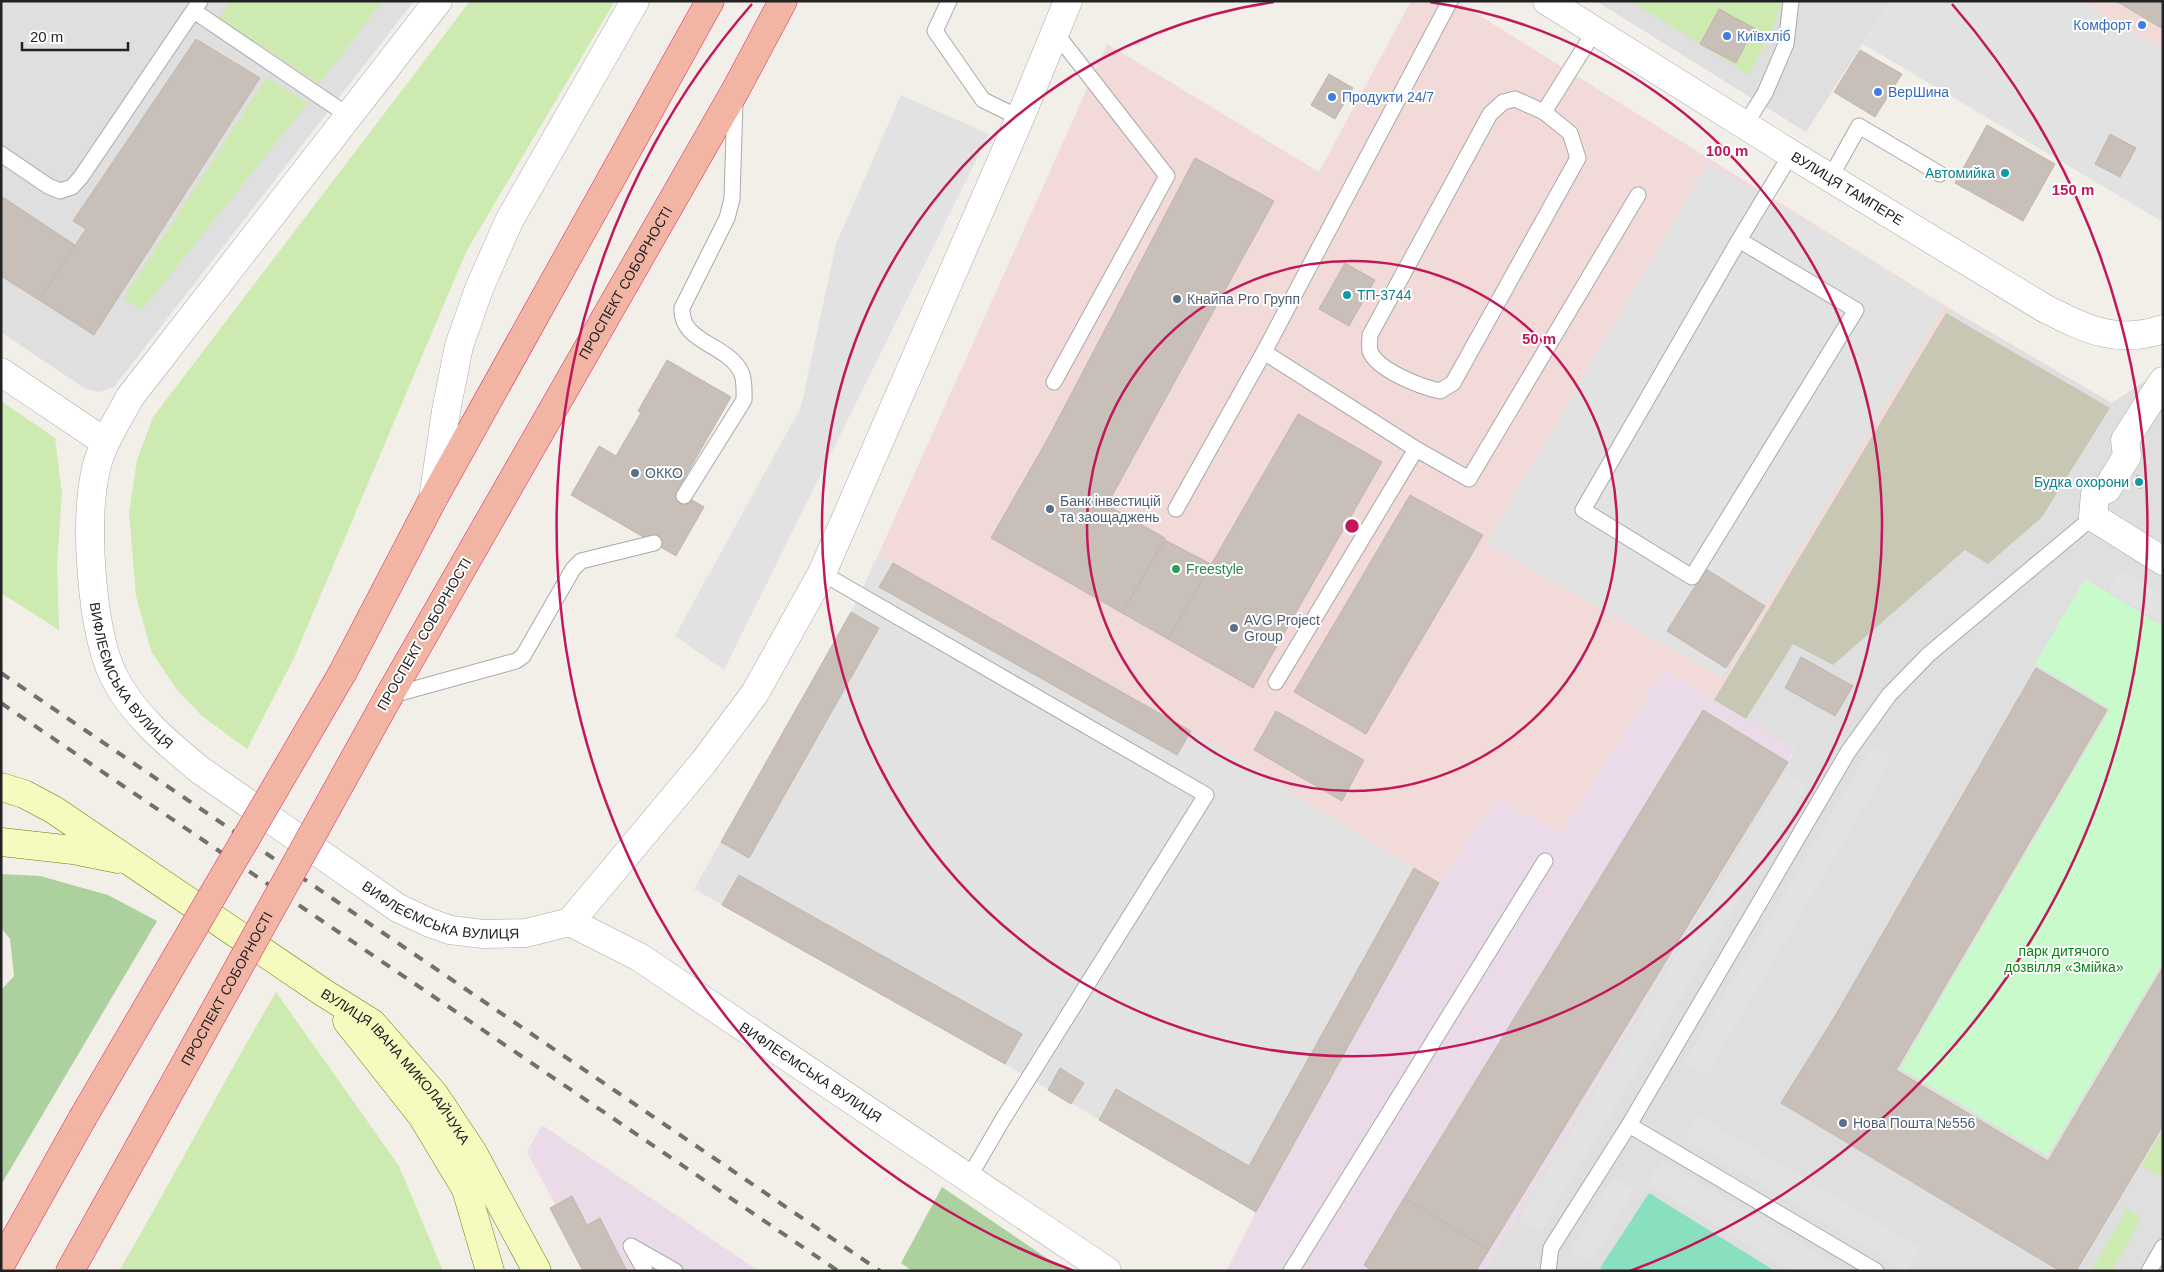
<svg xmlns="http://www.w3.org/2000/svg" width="2164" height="1272" font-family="Arial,sans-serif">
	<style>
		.residential { fill: #e0dfdf }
		.commercial { fill: #f2dad9 }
		.industrial { fill: #ebdbe8 }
		.construction { fill: #c7c7b4 }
		.grass { fill: #cdebb0 }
		.forest { fill: #add19e }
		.park { fill: #c8facc }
		.pitch { fill: #88e0be }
		.parking { fill: #e2e2e2 }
		.building { fill: #c7bfb8; stroke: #c4b6ab }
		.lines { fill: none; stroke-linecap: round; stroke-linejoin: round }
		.service-casing { stroke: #a9a9a9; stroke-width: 17 }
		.minor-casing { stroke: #a9a9a9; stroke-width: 29 }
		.tertiary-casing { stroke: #a9a9a9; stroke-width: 29 }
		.secondary-casing { stroke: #707d05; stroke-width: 29 }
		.trunk-casing { stroke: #dc2a67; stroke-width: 29 }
		.service { stroke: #fff; stroke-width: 15 }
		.minor { stroke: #fff; stroke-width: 28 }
		.tertiary { stroke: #fff; stroke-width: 28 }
		.secondary { stroke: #f7fabf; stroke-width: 28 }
		.trunk { stroke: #f2b4a3; stroke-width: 28 }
		.rail { stroke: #707070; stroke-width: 4; stroke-dasharray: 10 10; stroke-linecap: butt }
		.trunk-bridge-casing { stroke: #dc2a67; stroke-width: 29; stroke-linecap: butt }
		.trunk-bridge { stroke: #f2b4a3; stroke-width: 28 }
		.ring { fill: none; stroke: #c2185b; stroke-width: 2.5 }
		.shop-dot { fill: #3f7fe0; stroke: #fff; stroke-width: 2 }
		.culture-dot { fill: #0f9aa8; stroke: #fff; stroke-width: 2 }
		.service-dot { fill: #5c6f8a; stroke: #fff; stroke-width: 2 }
		.leisure-dot { fill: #2e9e5b; stroke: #fff; stroke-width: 2 }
		.labels { text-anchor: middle; stroke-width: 4; stroke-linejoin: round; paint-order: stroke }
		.shop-label { font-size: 14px; fill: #366cbe; stroke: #fff; text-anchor: start }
		.culture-label { font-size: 14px; fill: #0d838f; stroke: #fff; text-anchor: end }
		.street-label { font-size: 14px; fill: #222; stroke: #fff }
		.service-label { font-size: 14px; fill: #4e5e75; stroke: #fff; text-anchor: start }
		.leisure-label { font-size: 14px; fill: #27864d; stroke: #fff; text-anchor: start }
		.park-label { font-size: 14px; fill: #0c8416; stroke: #fff }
		.centre { fill: #c2185b; stroke: #fff; stroke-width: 2.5 }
		.ring-label { font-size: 15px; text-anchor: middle; font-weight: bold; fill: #c2185b; stroke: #fff; stroke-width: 4; stroke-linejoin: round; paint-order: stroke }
	</style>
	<rect width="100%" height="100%" fill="#f2efe9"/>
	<g class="residential">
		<polygon points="1,1 414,1 114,387 99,392 84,388 1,332"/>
		<polygon points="1596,1 1890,1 1806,132"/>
		<polygon points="1949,308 2112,403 2163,369 2163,1271 1484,1271 1795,750 1714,700"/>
	</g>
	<g class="commercial">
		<polygon points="1411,1 1456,1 1949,308 1714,700 1664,669 1560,834 1496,797 1439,883 1191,731 893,563 879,553 1107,44 1319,172"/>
		<polygon points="2080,1 2163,1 2163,49"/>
	</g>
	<g class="industrial">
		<polygon points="1664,669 1795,749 1484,1271 1226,1271 1256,1212 1439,883 1496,797 1560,834"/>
		<polygon points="542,1125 759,1271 591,1271 527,1152"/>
	</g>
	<polygon class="construction" points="1946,313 2110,408 2042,517 1988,564 1965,550 1833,665 1793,644 1746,719 1714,700"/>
	<g class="grass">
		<polygon points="230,1 383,1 319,84 219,18"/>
		<polygon points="470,1 615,1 467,250 294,658 247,749 202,716 177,690 151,651 136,596 129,513 137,460 153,417"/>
		<polygon points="1631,1 1780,1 1776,22 1749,75"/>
		<polygon points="267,77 308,103 142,310 123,299"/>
		<polygon points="1,401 55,438 62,494 57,564 59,630 1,593"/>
		<path d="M276,992L399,1166L443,1271H119C173,1179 222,1084 276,992Z"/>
		<polygon points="2163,1130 2163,1175 2157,1175 2141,1166"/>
		<polygon points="2120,1205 2135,1214 2140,1219 2139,1223 2112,1271 2091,1271 2125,1212"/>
	</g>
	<g class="forest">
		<polygon points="1,874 40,876 108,895 157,921 1,1185 1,990 14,976 10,939 1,928"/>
		<polygon points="942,1187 1066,1271 912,1271 901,1263"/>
	</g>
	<polygon class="park" points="2085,579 2163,626 2163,962 2047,1156 1900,1068 2110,709 2035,664"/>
	<polygon class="pitch" points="1649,1193 1775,1271 1604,1271 1600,1268"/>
	<g class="parking">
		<polygon points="1890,1 2080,1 2163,49 2163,222 1863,44"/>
		<polygon points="901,95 989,134 724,670 675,636 801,407 836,244"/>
		<polygon points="1708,162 1945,306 1723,678 1486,544"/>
		<polygon points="879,553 893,563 1191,731 1439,883 1256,1212 1005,1064 694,889 851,612"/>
		<polygon points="2120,570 2163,596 2163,623 2108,590"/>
		<polygon points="1872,746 1893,758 1706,1076 1684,1063"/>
		<polygon points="1786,772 1808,785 1540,1232 1518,1220"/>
		<polygon points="1698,1115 1920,1248 1906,1271 1684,1138"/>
		<polygon points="1661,1160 1847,1271 1793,1271 1647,1184"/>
		<polygon points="1613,1178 1634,1190 1591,1263 1570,1251"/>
	</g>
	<g class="building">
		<polygon points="2116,1 2163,1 2163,29"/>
		<polygon points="1719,9 1754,28 1736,63 1700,44"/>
		<polygon points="196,39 260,78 94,335 39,300 86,229 73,221"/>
		<polygon points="1860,50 1902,74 1875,117 1834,92"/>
		<polygon points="1329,74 1353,88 1335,119 1311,105"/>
		<polygon points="1987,125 2055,164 2023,221 1955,183"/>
		<polygon points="2110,134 2136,148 2120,177 2095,164"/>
		<polygon points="1195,158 1274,201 1107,505 1165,538 1122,613 991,538 1047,440"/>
		<polygon points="1,196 75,245 39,300 1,276"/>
		<polygon points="1345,263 1375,280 1349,326 1319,309"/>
		<polygon points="667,360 731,397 677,491 704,507 676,556 571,495 599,446 616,456 641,413 638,411"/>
		<polygon points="1298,414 1382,462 1253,688 1168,639"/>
		<polygon points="2137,475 2147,480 2141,489 2132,484"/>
		<polygon points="1410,495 1483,535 1366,734 1294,692"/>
		<polygon points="1165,540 1211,564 1168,639 1122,613"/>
		<polygon points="893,563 1191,731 1177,755 879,587"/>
		<polygon points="1706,569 1765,606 1726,668 1667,631"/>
		<polygon points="851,612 879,628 749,858 721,842"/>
		<polygon points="1801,657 1853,686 1835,716 1785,688"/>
		<polygon points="2036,668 2107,710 1896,1070 2048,1161 2163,967 2163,1125 2076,1271 2060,1271 1781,1103 1835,1016"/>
		<polygon points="1703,710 1788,762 1489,1250 1404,1198"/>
		<polygon points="1276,711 1364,760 1342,801 1254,750"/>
		<polygon points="1414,868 1439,883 1256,1212 1099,1120 1116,1089 1249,1166"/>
		<polygon points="739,875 1022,1034 1005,1064 722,905"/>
		<polygon points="1060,1068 1084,1083 1071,1104 1048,1090"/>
		<polygon points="572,1196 587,1225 600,1218 627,1271 583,1271 550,1208"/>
		<polygon points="1404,1198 1489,1250 1476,1271 1373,1271 1364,1265"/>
	</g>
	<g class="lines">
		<defs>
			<g id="service">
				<polyline points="949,1 935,31 983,100 1020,118"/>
				<polyline points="194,11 349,116"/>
				<path d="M1544,112L1570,133L1578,158L1453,383L1440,391C1421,387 1377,370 1370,351C1369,346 1370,340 1370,335L1490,114L1503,102L1515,99L1544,112L1594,32"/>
				<polyline points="1745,125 1765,93 1786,44 1791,1"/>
				<polyline points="1,154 48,186 60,191 72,187 81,177 200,1"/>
				<polyline points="1830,178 1859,126 1940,174"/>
				<polyline points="1739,240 1856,310 1692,577 1583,510 1739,240 1791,154"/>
				<polyline points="1264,352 1416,449 1469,479 1638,195"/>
				<polyline points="1054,382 1167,176 1055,32"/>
				<path d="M684,496L744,400C744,391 745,380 741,372C728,344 680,343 682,308L727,218L732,199L735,101"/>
				<polyline points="1176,509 1264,352 1450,1"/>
				<polyline points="822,573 1206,795 1003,1119 968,1179"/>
				<polyline points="1276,682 1416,449"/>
				<polyline points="389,696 516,661 523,656 573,569 581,561 654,543"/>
				<polyline points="645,1271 631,1246 675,1271"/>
				<polyline points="1291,1271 1545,861"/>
				<polyline points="1548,1271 1551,1248 1629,1125"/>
				<polyline points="1876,1271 1629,1125 1848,752 1889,695 1929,654 2093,517"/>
				<polyline points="2149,1271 2163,1247"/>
			</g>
			<g id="minor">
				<path id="s1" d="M1547,1L1791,154L2044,308C2086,329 2116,345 2163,329"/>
				<polyline points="1,372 105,442"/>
				<polyline points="2163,381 2125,440 2127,456 2107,489 2095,494 2093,517 2163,561"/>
			</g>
			<g id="tertiary">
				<path id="s2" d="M438,1L130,397C118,420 102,443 96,469C84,521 91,627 113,675C132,714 167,743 200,770L398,908L428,922L450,930L483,934L526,933L570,922L639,957L1107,1271"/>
				<polyline points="433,499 446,411 459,346 479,289 509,221 635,1"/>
				<polyline points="570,922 703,763 755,693 822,573 1020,118 1068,1"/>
			</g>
			<g id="secondary">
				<path id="s3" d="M1,787L24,794L54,810L324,993L372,1023L434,1094L472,1151L537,1271"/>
				<polyline points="1,842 73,850 118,859"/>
				<polyline points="347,1021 422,1116 466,1189 490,1271"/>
			</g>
			<g id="trunk">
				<polyline points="343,672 432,501 710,1"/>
				<path id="s4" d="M389,696L735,91L783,1"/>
				<polyline points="1,1264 82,1119"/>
				<polyline points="70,1271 139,1147"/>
			</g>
		</defs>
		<use href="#service" class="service-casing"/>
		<use href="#minor" class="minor-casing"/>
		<use href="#tertiary" class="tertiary-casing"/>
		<use href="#secondary" class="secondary-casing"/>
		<use href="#trunk" class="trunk-casing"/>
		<use href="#service" class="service"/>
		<use href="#minor" class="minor"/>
		<use href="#tertiary" class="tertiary"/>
		<use href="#secondary" class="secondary"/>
		<use href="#trunk" class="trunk"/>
		<g class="rail">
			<polyline points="1,673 880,1271"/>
			<polyline points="1,703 838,1271"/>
		</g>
		<defs>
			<g id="trunk-bridge">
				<polyline points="82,1119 343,672"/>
				<path id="s5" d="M139,1147L389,696"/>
			</g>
		</defs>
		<use href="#trunk-bridge" class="trunk-bridge-casing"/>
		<use href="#trunk-bridge" class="trunk-bridge"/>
	</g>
	<g class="ring">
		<circle cx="1352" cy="526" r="265"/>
		<path d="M1430 2A530 530 0 1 1 1274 2"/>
		<path d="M1074 1271A795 795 0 0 1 752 4M1952 4A795 795 0 0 1 1630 1271"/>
	</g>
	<g class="shop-dot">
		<circle cx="2142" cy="25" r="5"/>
		<circle cx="1727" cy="36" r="5"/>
		<circle cx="1878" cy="92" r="5"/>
		<circle cx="1332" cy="97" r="5"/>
	</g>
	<g class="culture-dot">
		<circle cx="2005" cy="173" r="5"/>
		<circle cx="1347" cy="295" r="5"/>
		<circle cx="2139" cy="482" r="5"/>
	</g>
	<g class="service-dot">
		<circle cx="1177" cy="299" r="5"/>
		<circle cx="635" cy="473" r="5"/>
		<circle cx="1050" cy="509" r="5"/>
		<circle cx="1234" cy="628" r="5"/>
		<circle cx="1843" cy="1123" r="5"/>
	</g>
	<circle class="leisure-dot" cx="1176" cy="569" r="5"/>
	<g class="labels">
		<g class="shop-label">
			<text x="2132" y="30" text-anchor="end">Комфорт</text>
			<text x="1737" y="41">Київхліб</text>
			<text x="1888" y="97">ВерШина</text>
			<text x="1342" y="102">Продукти 24/7</text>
		</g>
		<g class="culture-label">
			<text x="1995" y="178">Автомийка</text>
			<text x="1357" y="300" text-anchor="start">ТП-3744</text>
			<text x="2129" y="487">Будка охорони</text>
		</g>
		<g class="street-label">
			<text dy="5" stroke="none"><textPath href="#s1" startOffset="354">ВУЛИЦЯ ТАМПЕРЕ</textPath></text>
			<text dy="5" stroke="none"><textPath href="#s4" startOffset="476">ПРОСПЕКТ СОБОРНОСТІ</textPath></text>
			<text transform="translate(424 634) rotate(-60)" y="5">ПРОСПЕКТ СОБОРНОСТІ</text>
			<text dy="5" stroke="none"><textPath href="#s2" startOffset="799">ВИФЛЕЄМСЬКА ВУЛИЦЯ</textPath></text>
			<text dy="5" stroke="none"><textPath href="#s2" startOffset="1204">ВИФЛЕЄМСЬКА ВУЛИЦЯ</textPath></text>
			<text dy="5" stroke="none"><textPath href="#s5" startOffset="181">ПРОСПЕКТ СОБОРНОСТІ</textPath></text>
			<text dy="5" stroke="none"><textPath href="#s2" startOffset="1624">ВИФЛЕЄМСЬКА ВУЛИЦЯ</textPath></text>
			<text dy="5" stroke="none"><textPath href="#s3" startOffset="488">ВУЛИЦЯ ІВАНА МИКОЛАЙЧУКА</textPath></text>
		</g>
		<g class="service-label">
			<text x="1187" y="304">Кнайпа Pro Групп</text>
			<text x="645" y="478">ОККО</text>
			<text x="1060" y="506">Банк інвестицій<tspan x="1060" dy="16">та заощаджень</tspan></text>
			<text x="1244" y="625">AVG Project<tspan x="1244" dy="16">Group</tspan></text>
			<text x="1853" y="1128">Нова Пошта №556</text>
		</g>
		<g class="leisure-label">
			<text x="1186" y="574">Freestyle</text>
		</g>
		<g class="park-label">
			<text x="2064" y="956">парк дитячого<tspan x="2064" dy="16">дозвілля «Змійка»</tspan></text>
		</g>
	</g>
	<circle cx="1352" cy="526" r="8" class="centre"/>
	<g class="ring-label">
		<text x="1727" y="156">100 m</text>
		<text x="2073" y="195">150 m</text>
		<text x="1539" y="344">50 m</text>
	</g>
	<rect width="2164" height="1272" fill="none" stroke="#222222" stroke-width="5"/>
	<path d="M22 42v8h106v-8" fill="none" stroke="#222222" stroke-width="2.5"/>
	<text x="30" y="42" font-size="15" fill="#222222" stroke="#ffffff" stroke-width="4" paint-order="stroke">20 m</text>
</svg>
